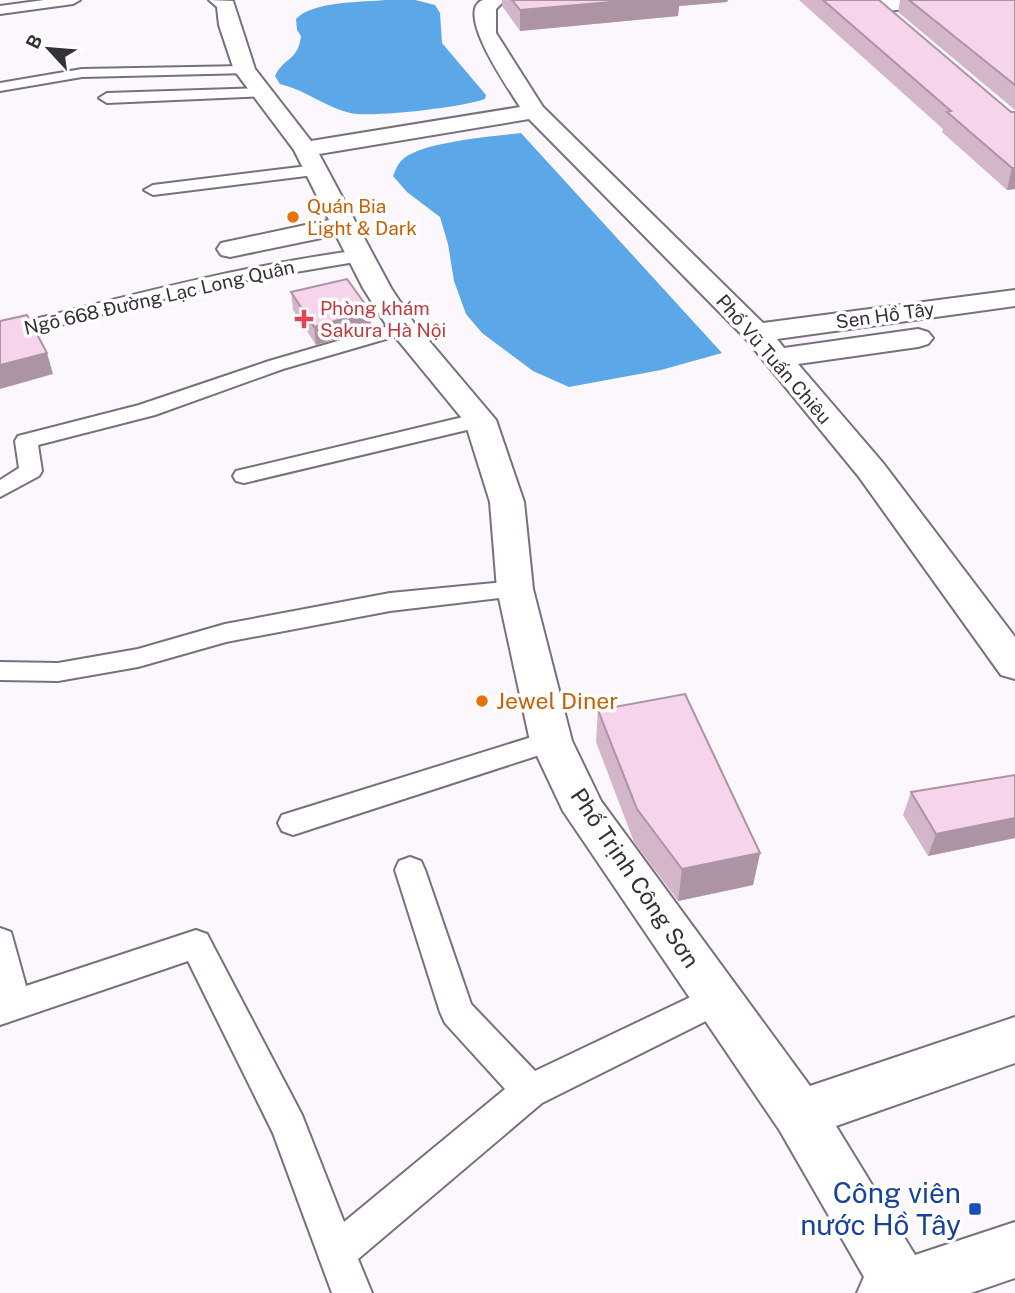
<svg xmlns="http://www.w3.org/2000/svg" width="1015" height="1293" font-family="'Public Sans',sans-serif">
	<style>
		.water { fill: #5ba7e8 }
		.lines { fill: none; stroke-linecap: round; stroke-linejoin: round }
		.lane-casing { stroke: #78707d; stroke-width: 4 }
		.street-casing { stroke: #78707d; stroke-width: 4 }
		.lane { fill: #fff; fill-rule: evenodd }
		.street { fill: #fff; fill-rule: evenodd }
		.wall { fill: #d4b6ca }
		.shaded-wall { fill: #ac94a4 }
		.building { fill: #f6d4eb; stroke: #ac94a4; stroke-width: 2 }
		.food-dot { fill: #e8710a; stroke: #fff; stroke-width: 2.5 }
		.health-dot { fill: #e0444e; stroke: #fff; stroke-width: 2.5 }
		.transit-dot { fill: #1a4fb4; stroke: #fff; stroke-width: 2.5 }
		.labels { text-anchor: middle; stroke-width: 7; stroke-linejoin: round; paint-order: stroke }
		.far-food-label { font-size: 19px; fill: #c56008; stroke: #fff; text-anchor: start }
		.far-street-label { font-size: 19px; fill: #343137; stroke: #fff }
		.far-health-label { font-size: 19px; fill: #be3a42; stroke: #fff; text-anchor: start }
		.food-label { font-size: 23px; fill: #c56008; stroke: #fff; text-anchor: start }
		.street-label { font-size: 23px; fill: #343137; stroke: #fff }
		.near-transit-label { font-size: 28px; fill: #164399; stroke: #fff; text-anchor: end }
	</style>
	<rect width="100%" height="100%" fill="#fbf7fd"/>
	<g class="water">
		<path d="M387,0H415L435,5L440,13L442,43L486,95L485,99C464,107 372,118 350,113C328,108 305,90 280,84L275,76C284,57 298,61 301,36L297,30L296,19C313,1 363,2 387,0Z"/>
		<path d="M521,133L722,353L661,370L569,387L533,371L482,333L466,314L454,281L448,244L440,217L407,192L393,176C395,172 397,165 401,161C417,142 495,136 521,133Z"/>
	</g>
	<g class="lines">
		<defs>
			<g id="lane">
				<polygon points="44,0 80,0 73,4 0,14 0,6"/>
				<polygon points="245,66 252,70 250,73 82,77 0,91 0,83 82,69"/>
				<polygon points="264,88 272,93 269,96 107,103 99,98 107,93"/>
				<polygon points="316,165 324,170 322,174 153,195 144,190 153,185"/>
				<path d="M361,250L367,252L370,256L367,260L224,284L0,340V328C120,298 238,266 361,250Z"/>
				<polygon points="403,322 410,324 413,328 410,332 283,369 155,415 38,445 42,471 39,476 0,497 0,480 19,468 15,441 18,436 139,405 269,361"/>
				<polygon points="480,413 488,415 491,420 488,425 244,483 236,481 233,476 236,471"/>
				<polygon points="515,581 524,583 528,589 524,595 390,611 226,642 138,667 58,681 0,680 0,662 58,663 138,649 225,624 390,593"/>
				<polygon points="551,731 561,734 565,741 561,748 293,835 282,831 278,823 282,815"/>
				<polygon points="410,857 421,861 425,870 471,1004 535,1071 716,985 728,990 733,1000 728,1010 542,1103 358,1259 372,1293 332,1293 273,1133 188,961 0,1025 0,928 11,932 26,986 196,930 207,934 302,1115 344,1222 505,1089 445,1023 440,1012 395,870 399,861"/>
			</g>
			<g id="street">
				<path d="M209,0L233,1L255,69L311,141L520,107C511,92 453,11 483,0C488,0 499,0 505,0L496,9V33L543,107L763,323L1015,290V306L777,339L784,348L918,329L928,332L933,338L928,344L918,347L798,364L883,463L1015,637V679L1001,675L859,477L746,339L529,119L319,154L391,288L414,323L496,420L524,502L533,589L572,741L601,801L810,1086L1015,1017V1063L836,1126L915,1255L1015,1222V1278L971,1293H857L864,1277L780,1131L563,811L530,741L497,589L490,502L465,422L388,328L363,288L336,235L230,257L221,255L217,249L221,243L329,220L294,150L234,70L219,25L217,7Z"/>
				<polygon points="874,0 951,0 941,6 874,12 867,10 864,6 867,2"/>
			</g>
		</defs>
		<use href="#lane" class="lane-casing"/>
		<use href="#street" class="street-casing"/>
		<use href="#lane" class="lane"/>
		<use href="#street" class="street"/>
	</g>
	<g class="wall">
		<polygon points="502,0 728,0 727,2 679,6 678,16 520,31 502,6"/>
		<polygon points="799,0 879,0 1011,112 1015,112 1015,189 1007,190 942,132 943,129"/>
		<polygon points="900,0 1015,0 1015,110 898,12"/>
		<polygon points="291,292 370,311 371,328 316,345 293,310"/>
		<polygon points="598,710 760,853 753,885 678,901 634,842 596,742"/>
		<polygon points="1015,775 1015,838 928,856 903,815 911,792"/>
	</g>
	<g class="shaded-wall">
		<polygon points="634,0 728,0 727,2 679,6 678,16 520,31 520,10"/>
		<polygon points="1012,168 1015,168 1015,189 1007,190"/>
		<polygon points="370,311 371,328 316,345 314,327"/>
		<polygon points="47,353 53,374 0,389 0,365"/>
		<polygon points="1015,818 1015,838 928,856 936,834"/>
		<polygon points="760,853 753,885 678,901 682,869"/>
	</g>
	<g class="building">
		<polygon points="512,0 634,0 520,10"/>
		<polygon points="823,0 879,0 1011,112 1015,112 1015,168 1012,168 947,112 951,111"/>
		<polygon points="909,0 1015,0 1015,85"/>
		<polygon points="347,279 370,311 314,327 291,292"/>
		<polygon points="27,315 47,353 0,365 0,321"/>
		<polygon points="685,694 760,853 682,869 637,809 598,710"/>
		<polygon points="1015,775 1015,818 936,834 911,792"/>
	</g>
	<g class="food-dot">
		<circle cx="293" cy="217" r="7"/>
		<circle cx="482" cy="701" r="7"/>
	</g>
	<path class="health-dot" d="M300.5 308.5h7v7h7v7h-7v7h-7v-7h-7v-7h7z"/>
	<rect class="transit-dot" x="968" y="1202" width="14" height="14" rx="3.5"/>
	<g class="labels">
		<g class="far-food-label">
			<text x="307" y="213">Quán Bia<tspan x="307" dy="22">Light &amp; Dark</tspan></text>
		</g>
		<g class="far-street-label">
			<text transform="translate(159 297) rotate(-13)" y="7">Ngõ 668 Đường Lạc Long Quân</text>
			<text transform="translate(885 315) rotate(-8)" y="7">Sen Hồ Tây</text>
			<text transform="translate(774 359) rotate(49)" y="7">Phố Vũ Tuấn Chiêu</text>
		</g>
		<g class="far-health-label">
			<text x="320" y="315">Phòng khám<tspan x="320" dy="22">Sakura Hà Nội</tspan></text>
		</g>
		<g class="food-label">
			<text x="496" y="709">Jewel Diner</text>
		</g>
		<g class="street-label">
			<text transform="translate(635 878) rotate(56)" y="8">Phố Trịnh Công Sơn</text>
		</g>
		<g class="near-transit-label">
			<text x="961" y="1203">Công viên<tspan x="961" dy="32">nước Hồ Tây</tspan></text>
		</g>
	</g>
	<g transform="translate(49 49) rotate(296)" stroke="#ffffff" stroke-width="5" paint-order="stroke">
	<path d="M0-5L12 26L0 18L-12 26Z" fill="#343137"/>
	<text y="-10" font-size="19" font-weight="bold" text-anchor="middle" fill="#343137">B</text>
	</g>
</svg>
